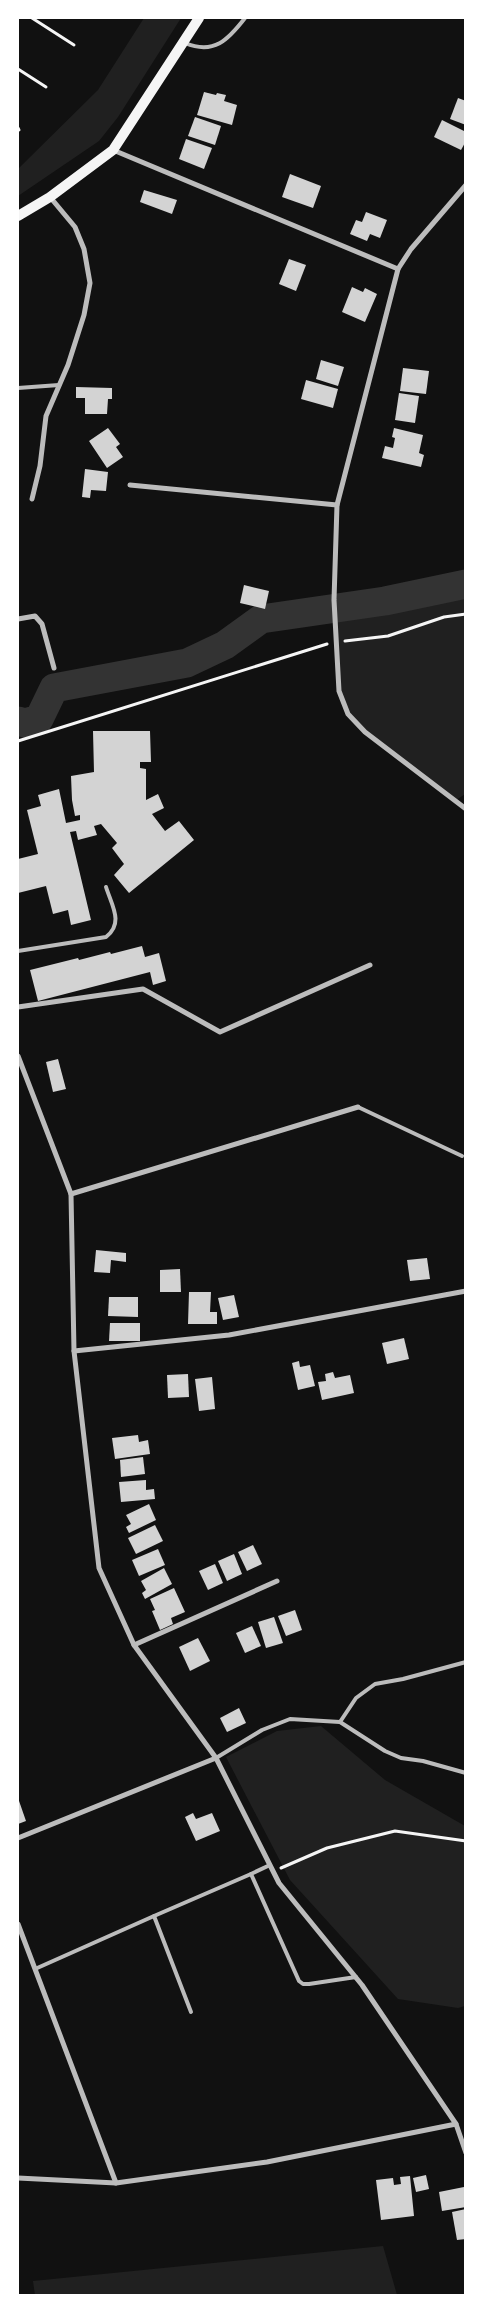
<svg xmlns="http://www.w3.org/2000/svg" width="483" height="2313" font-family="'Public Sans',sans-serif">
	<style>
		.green { fill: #202020 }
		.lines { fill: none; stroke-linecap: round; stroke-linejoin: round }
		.river { stroke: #333; stroke-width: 29 }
		.building { fill: #d3d3d3 }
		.path { stroke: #f5f5f5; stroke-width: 3 }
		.service { stroke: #bcbcbc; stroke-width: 4 }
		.minor { stroke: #bcbcbc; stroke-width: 5 }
		.secondary { stroke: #f5f5f5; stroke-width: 10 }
	</style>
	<rect width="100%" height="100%" fill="#111"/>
	<g class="green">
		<polygon points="144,18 181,18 118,117 99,141 18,196 18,169 98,90"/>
		<polygon points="465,596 465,794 455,801 365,732 342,701 334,617 464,599"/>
		<polygon points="321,1726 385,1780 465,1826 465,2006 458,2008 398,1999 290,1880 226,1757 277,1731"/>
		<polygon points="383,2246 397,2295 35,2295 33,2281"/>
	</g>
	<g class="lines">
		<polyline class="river" points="18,721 25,723 39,719 54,688 187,663 225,645 261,619 385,601 466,584"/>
	</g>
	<g class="building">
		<polygon points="204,92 216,95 217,93 226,95 224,101 237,105 232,125 197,115"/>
		<polygon points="458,98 466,101 466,125 450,119"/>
		<polygon points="195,117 221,126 215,145 188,136"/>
		<polygon points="442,120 466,132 466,141 461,150 434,137"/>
		<polygon points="186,139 212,148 204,169 179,159"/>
		<polygon points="290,174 321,186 313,208 282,197"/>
		<polygon points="144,190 177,200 172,214 140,202"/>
		<polygon points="366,212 387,220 380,238 370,234 367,241 350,234 356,220 362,222"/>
		<polygon points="289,259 306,265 296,291 279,284"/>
		<polygon points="352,287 363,292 365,288 377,294 365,322 342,312"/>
		<polygon points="321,360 344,367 338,386 316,379"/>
		<polygon points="403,368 429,371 426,394 400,391"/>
		<polygon points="306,380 338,389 333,408 301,399"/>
		<polygon points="76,387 112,388 112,399 108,399 107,414 85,414 85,398 76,398"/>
		<polygon points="399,393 419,396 415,423 395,420"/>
		<polygon points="108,428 120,444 116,447 123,457 107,468 89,441"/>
		<polygon points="394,428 423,435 419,453 424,455 421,467 382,458 385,446 393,448 395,438 392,437"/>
		<polygon points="85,469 108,472 106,491 91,490 90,498 82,497"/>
		<polygon points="244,585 269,591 265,609 240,603"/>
		<polygon points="93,731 150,731 151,762 140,762 140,768 146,769 146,800 158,794 164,808 152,814 165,831 179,821 194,840 129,893 114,875 124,864 112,848 117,843 101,824 94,826 97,835 78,840 76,831 70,832 91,920 71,925 68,910 53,914 46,886 18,893 18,859 38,854 27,810 41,806 38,795 59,789 66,823 80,820 80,815 75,816 72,800 71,776 94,772"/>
		<polygon points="142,946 145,957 159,953 166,981 153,985 150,972 38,1001 30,970 78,958 79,960 110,952 111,954"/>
		<polygon points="58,1059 66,1089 53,1092 46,1062"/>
		<polygon points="96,1250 126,1253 126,1262 111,1260 110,1273 94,1272"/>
		<polygon points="427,1258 430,1279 410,1281 407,1260"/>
		<polygon points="180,1269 181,1292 160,1292 160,1270"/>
		<polygon points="189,1292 211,1292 210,1312 217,1312 217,1324 188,1324"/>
		<polygon points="234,1295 239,1317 223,1320 218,1298"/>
		<polygon points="109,1297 138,1297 138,1317 108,1316"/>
		<polygon points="110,1323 140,1323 140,1341 109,1341"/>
		<polygon points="404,1338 409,1359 387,1364 382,1343"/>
		<polygon points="299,1361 300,1367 310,1365 315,1386 298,1390 292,1363"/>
		<polygon points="333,1372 335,1378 350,1375 354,1393 322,1400 318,1382 326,1381 325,1374"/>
		<polygon points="188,1374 189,1397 168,1398 167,1375"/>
		<polygon points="212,1377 215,1409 199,1411 195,1379"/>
		<polygon points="138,1435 139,1442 148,1440 150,1454 115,1459 112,1438"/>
		<polygon points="143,1457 145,1474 121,1477 120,1460"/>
		<polygon points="146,1480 146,1490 154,1489 155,1499 121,1502 119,1482"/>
		<polygon points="149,1504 156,1520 129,1533 126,1527 131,1524 126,1515"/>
		<polygon points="155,1525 163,1541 136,1554 128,1538"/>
		<polygon points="253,1545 262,1564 247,1571 238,1552"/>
		<polygon points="158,1549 165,1565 139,1576 132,1560"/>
		<polygon points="234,1554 242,1574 227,1581 218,1561"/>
		<polygon points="215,1564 223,1583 208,1590 199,1571"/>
		<polygon points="164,1568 172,1584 145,1599 142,1593 146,1590 141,1581"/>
		<polygon points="174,1588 185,1612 171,1618 173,1624 160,1630 152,1611 155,1610 150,1599"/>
		<polygon points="295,1610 302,1630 286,1636 278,1616"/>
		<polygon points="274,1617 283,1643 266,1648 258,1622"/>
		<polygon points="252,1626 261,1646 245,1653 236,1633"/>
		<polygon points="198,1638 210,1661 190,1671 179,1647"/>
		<polygon points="239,1708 246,1723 227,1732 220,1718"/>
		<polygon points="18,1798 26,1821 18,1824"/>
		<polygon points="193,1813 196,1819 212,1813 220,1831 196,1841 185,1817"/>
		<polygon points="426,2175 429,2189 416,2192 413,2178"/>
		<polygon points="410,2176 414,2216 381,2220 376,2180 393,2178 394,2185 401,2184 400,2177"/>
		<polygon points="464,2187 466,2207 442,2211 439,2192"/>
		<polygon points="466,2209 466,2239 457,2240 452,2212"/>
	</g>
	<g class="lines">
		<g class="path">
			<polyline points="32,18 74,45"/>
			<polyline points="18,69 46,87"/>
			<polyline points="18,128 19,130"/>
			<polyline points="345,641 388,636 444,617 466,614"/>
			<polyline points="18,741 327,644"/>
			<polyline points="281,1868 327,1848 395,1831 466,1841"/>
		</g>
		<g class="service">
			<path d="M185,43C214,55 228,40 245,18"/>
			<polyline points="18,388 59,385"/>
			<path d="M18,951L106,937C124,923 112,906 106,887"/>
			<polyline points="358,1107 462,1156"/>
			<polyline points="340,1722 356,1698 375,1684 403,1679 466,1662"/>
			<polyline points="216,1758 262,1730 290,1719 340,1722 385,1751 401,1758 423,1761 466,1773"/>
			<polyline points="270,1865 251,1874 299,1981 303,1984 309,1984 356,1977"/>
			<polyline points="154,1916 251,1874"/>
			<polyline points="35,1969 154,1916 191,2012"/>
		</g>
		<g class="minor">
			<polyline points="113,150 398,269"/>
			<polyline points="466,185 411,249 398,269 337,505 334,600 339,691 348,714 365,732 466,809"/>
			<polyline points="130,485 337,505"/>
			<polyline points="32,499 40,466 46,416 68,365 84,315 90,283 84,249 75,227 50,197"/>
			<polyline points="18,619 35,616 42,624 54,668"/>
			<polyline points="18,1007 143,989 220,1032 370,965"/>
			<polyline points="18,1056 71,1194 74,1351 99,1568 134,1645 216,1758 279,1883 362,1985 456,2124 466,2153"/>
			<polyline points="71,1194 358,1107"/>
			<polyline points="74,1351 229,1335 466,1291"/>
			<polyline points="134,1645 277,1581"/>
			<polyline points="18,1838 216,1758"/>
			<polyline points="18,1924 116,2183"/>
			<polyline points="18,2178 116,2183 267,2162 456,2124"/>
		</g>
		<polyline class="secondary" points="18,216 50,197 113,150 199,18"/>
	</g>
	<rect width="483" height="2313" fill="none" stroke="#ffffff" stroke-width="38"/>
</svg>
